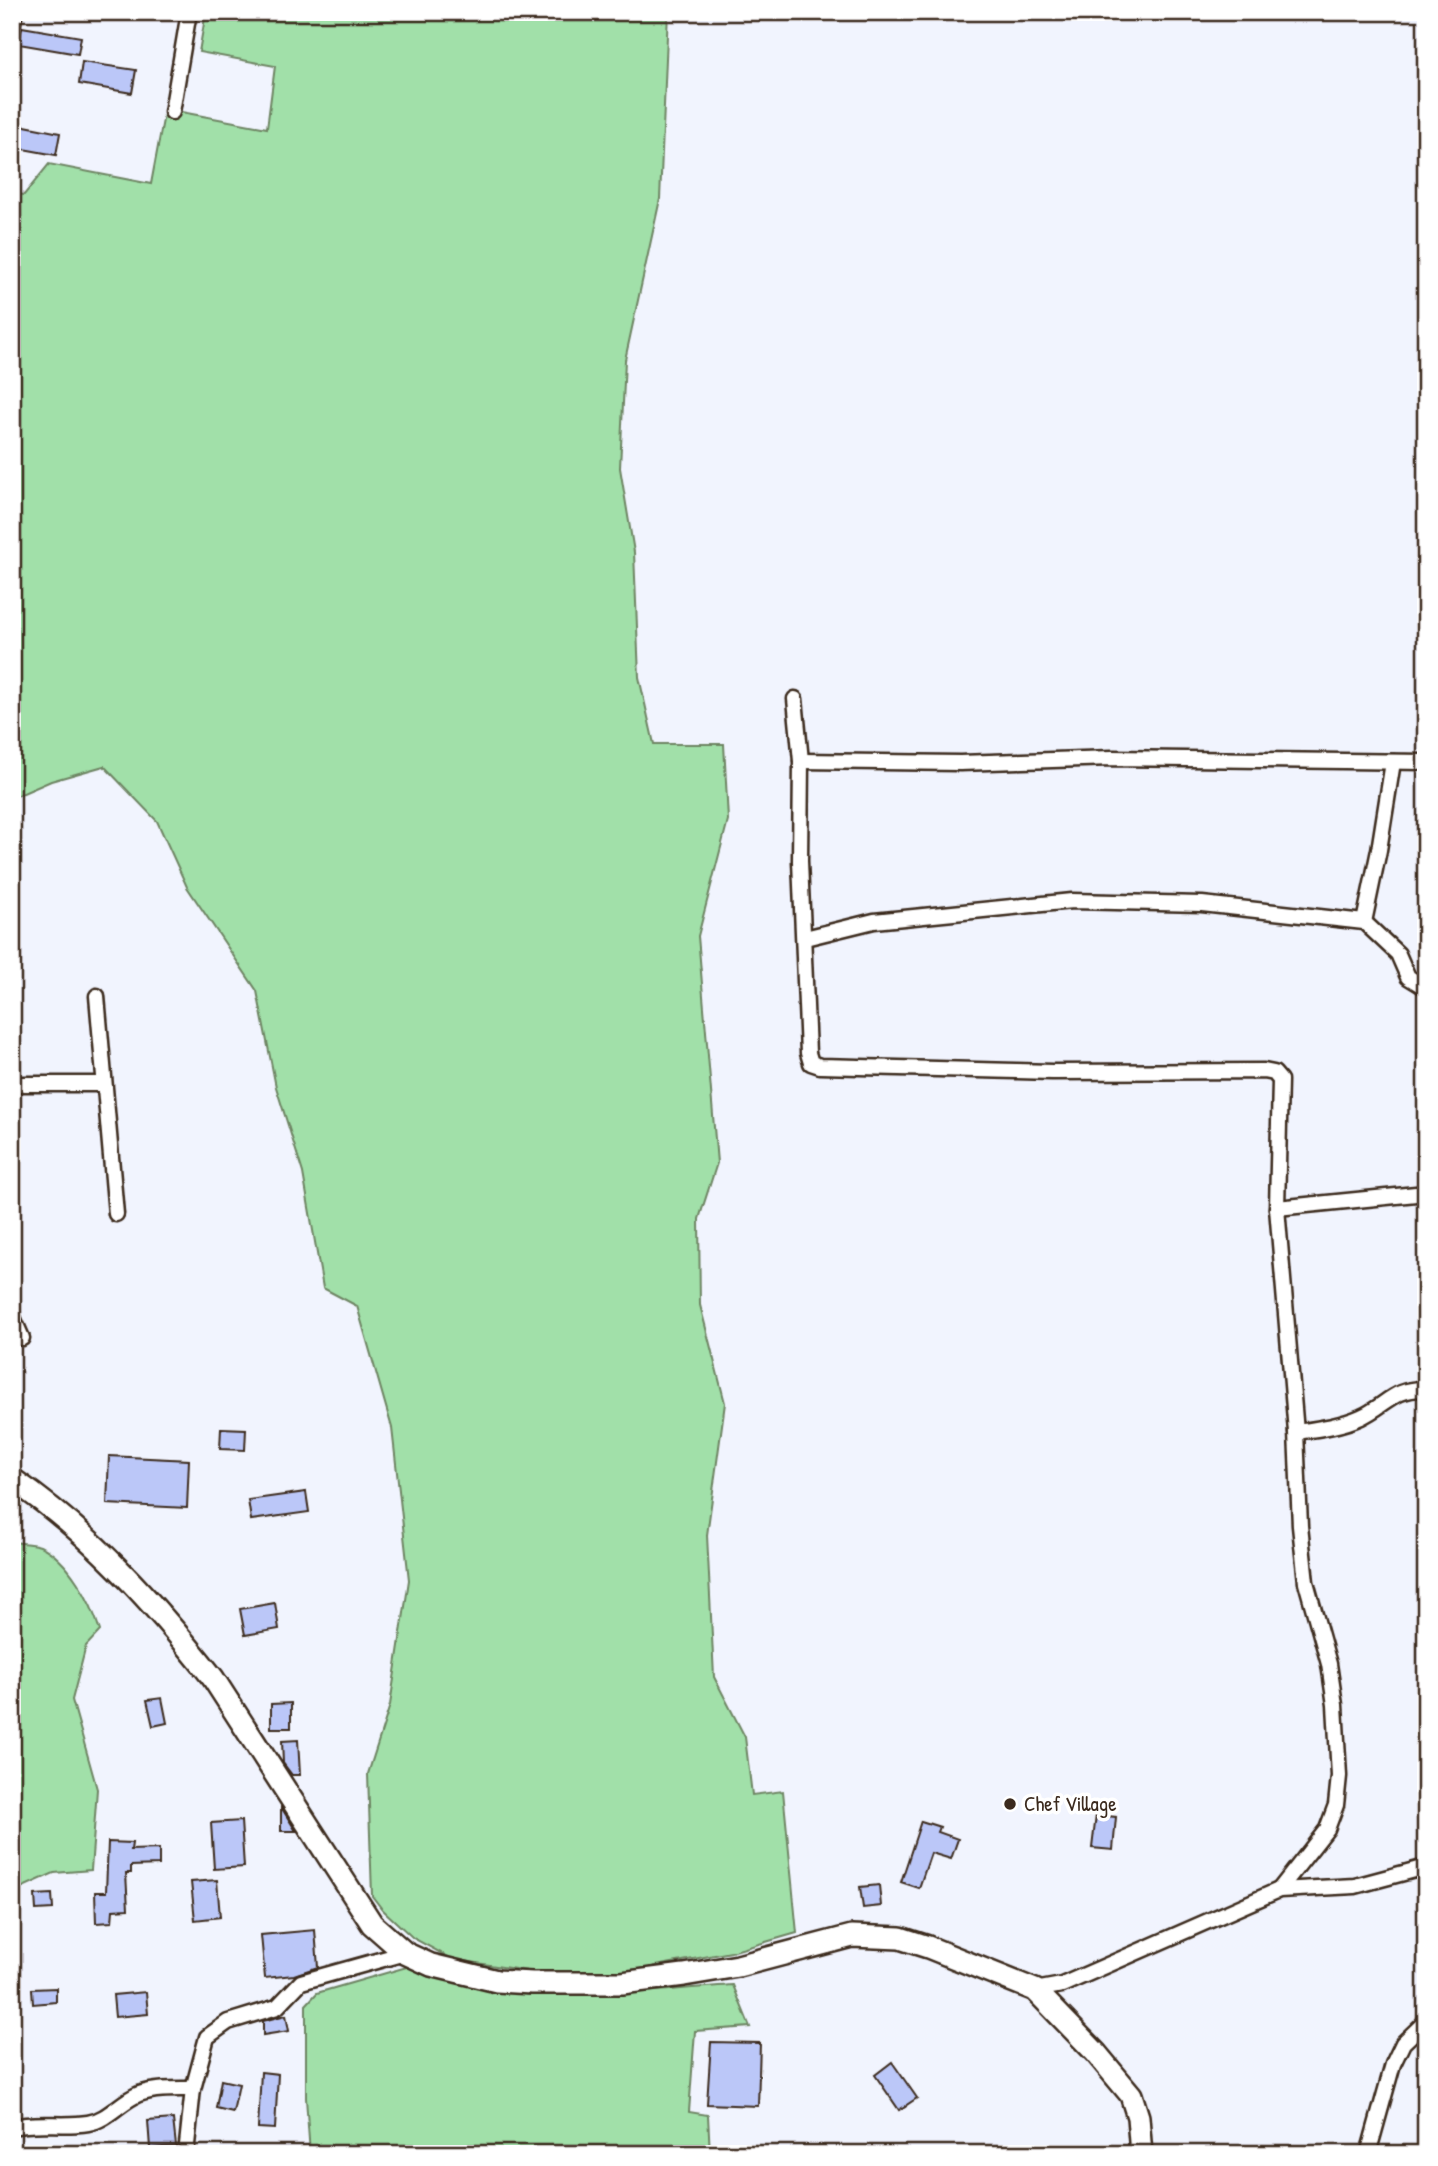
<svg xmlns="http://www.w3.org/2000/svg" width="1438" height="2166" font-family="'Patrick Hand',sans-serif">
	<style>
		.green { fill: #a1e0a9; stroke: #6e8564; stroke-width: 2 }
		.building { fill: #bbc7f8; stroke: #3b2a1e; stroke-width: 2 }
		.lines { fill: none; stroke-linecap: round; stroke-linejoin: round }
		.street-casing { stroke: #3b2a1e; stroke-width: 19 }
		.secondary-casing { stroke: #3b2a1e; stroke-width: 26 }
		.street { stroke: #fff; stroke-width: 14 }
		.secondary { stroke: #fff; stroke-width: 21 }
		.poi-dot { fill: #3b2a1e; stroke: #fff; stroke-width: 2.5 }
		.labels { text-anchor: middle; stroke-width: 7; stroke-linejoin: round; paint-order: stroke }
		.poi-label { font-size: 21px; fill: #3b2a1e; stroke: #fff; text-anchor: start }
	</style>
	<rect width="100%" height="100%" fill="#f1f4fe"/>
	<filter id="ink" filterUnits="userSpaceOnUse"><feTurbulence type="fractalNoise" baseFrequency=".0143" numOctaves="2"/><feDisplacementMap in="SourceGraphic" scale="14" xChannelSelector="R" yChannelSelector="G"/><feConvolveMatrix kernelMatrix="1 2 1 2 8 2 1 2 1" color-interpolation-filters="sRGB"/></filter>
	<g filter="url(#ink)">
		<g class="green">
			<polygon points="206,12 668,12 660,199 625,360 620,468 634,552 639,677 654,744 724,744 728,820 698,936 717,1163 699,1219 700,1305 725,1403 707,1535 714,1677 745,1737 752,1795 783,1791 797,1933 731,1952 629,1971 534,1972 452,1959 413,1938 382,1909 372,1896 368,1774 390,1705 409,1580 392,1428 357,1306 323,1288 303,1173 276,1087 257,991 187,887 157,821 104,766 51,781 12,798 12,193 24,195 49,164 151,184 165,109 267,128 275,66 199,52"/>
			<path d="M12,1542C21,1543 32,1543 40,1546C69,1560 91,1601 100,1631L86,1646L72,1700L97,1789L91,1870L54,1873L12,1892Z"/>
			<path d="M410,1966C511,2011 627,1992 733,1985L750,2027L695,2031L689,2112L708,2115L710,2154H310L306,2098V2005L317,1993Z"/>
		</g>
		<g class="building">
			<polygon points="22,27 81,37 78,54 19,44"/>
			<polygon points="82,62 136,70 132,93 79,84"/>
			<polygon points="15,124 60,133 56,155 12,147"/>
			<polygon points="221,1428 246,1429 245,1450 220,1449"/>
			<polygon points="109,1456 189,1460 187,1508 107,1504"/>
			<polygon points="306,1492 309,1512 251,1520 248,1500"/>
			<polygon points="275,1603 279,1629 245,1635 240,1609"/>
			<polygon points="162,1698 167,1723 153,1726 147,1700"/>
			<polygon points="291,1703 291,1728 271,1728 271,1704"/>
			<polygon points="298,1740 300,1775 292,1775 283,1763 282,1741"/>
			<polygon points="281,1807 296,1831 281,1831"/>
			<polygon points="1096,1815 1116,1817 1113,1850 1092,1848"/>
			<polygon points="241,1821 244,1867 214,1869 211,1823"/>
			<polygon points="921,1821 940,1827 938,1832 958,1839 951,1859 931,1853 919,1888 901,1882"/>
			<polygon points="108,1842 132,1843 131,1850 159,1849 159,1865 131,1866 131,1873 126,1873 128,1909 113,1910 112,1922 96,1923 95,1892 106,1892"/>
			<polygon points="217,1880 220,1917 195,1920 191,1882"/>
			<polygon points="879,1885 881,1906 863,1908 860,1887"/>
			<polygon points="52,1894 53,1909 36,1910 35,1895"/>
			<polygon points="315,1930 318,1967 294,1975 265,1978 261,1935"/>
			<polygon points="56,1988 56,2002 33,2004 32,1989"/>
			<polygon points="146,1992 148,2014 115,2017 113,1995"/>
			<polygon points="286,2015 289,2031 263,2035 263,2021"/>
			<polygon points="711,2042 760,2043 758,2106 707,2104"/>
			<polygon points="892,2062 917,2098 899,2110 875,2075"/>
			<polygon points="261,2072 278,2074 275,2129 258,2128"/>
			<polygon points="221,2080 239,2084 233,2112 216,2108"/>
			<polygon points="173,2119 176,2146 150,2148 148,2121"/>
		</g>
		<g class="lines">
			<defs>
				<g id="street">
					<polyline points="12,26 15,12"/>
					<polyline points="172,112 189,12"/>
					<polyline points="795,699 801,761 800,861 808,1053 811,1063 820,1066 1052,1072 1264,1071 1274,1073 1280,1080 1277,1208 1296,1432 1300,1526 1306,1582 1329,1664 1335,1705 1339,1776 1336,1805 1327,1829 1279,1890"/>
					<polyline points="801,761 960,763 1112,758 1426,762"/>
					<polyline points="1364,922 1379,850 1393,762"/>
					<polyline points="805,938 874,921 1072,901 1202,904 1364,922 1398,954 1408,977 1426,988"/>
					<polyline points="97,996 116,1214"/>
					<polyline points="12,1084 104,1084"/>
					<polyline points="1277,1208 1426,1193"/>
					<polyline points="12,1315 22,1338"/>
					<path d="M1296,1432C1317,1429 1341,1426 1361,1417C1387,1405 1393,1388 1426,1389"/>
					<polyline points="1035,1990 1062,1985 1279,1890 1355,1886 1426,1867"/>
					<path d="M12,2127C37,2121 63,2127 88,2123C108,2120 121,2101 139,2094C156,2088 175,2089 193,2089"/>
					<polyline points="186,2154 193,2089 207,2037 228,2022 277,2007 301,1982 405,1953"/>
					<polyline points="1368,2154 1393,2064 1403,2043 1426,2021"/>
				</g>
				<path id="secondary" d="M12,1479C91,1533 154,1603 213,1678L372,1924L405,1953L431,1965L497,1981L532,1983H622L684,1975L738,1966L852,1936L900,1938L928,1947L1035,1990L1096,2053L1131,2095L1138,2117L1141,2154"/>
			</defs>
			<use href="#street" class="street-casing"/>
			<use href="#secondary" class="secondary-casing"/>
			<use href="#street" class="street"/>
			<use href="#secondary" class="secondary"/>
		</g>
	</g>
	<circle class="poi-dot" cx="1010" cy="1804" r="7"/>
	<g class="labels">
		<g class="poi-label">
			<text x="1024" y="1811">Chef Village</text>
		</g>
	</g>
	<rect width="1438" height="2166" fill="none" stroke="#fff" stroke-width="42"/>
	<rect x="21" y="21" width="1396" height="2124" fill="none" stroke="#3b2a1e" stroke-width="2.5" filter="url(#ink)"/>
</svg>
